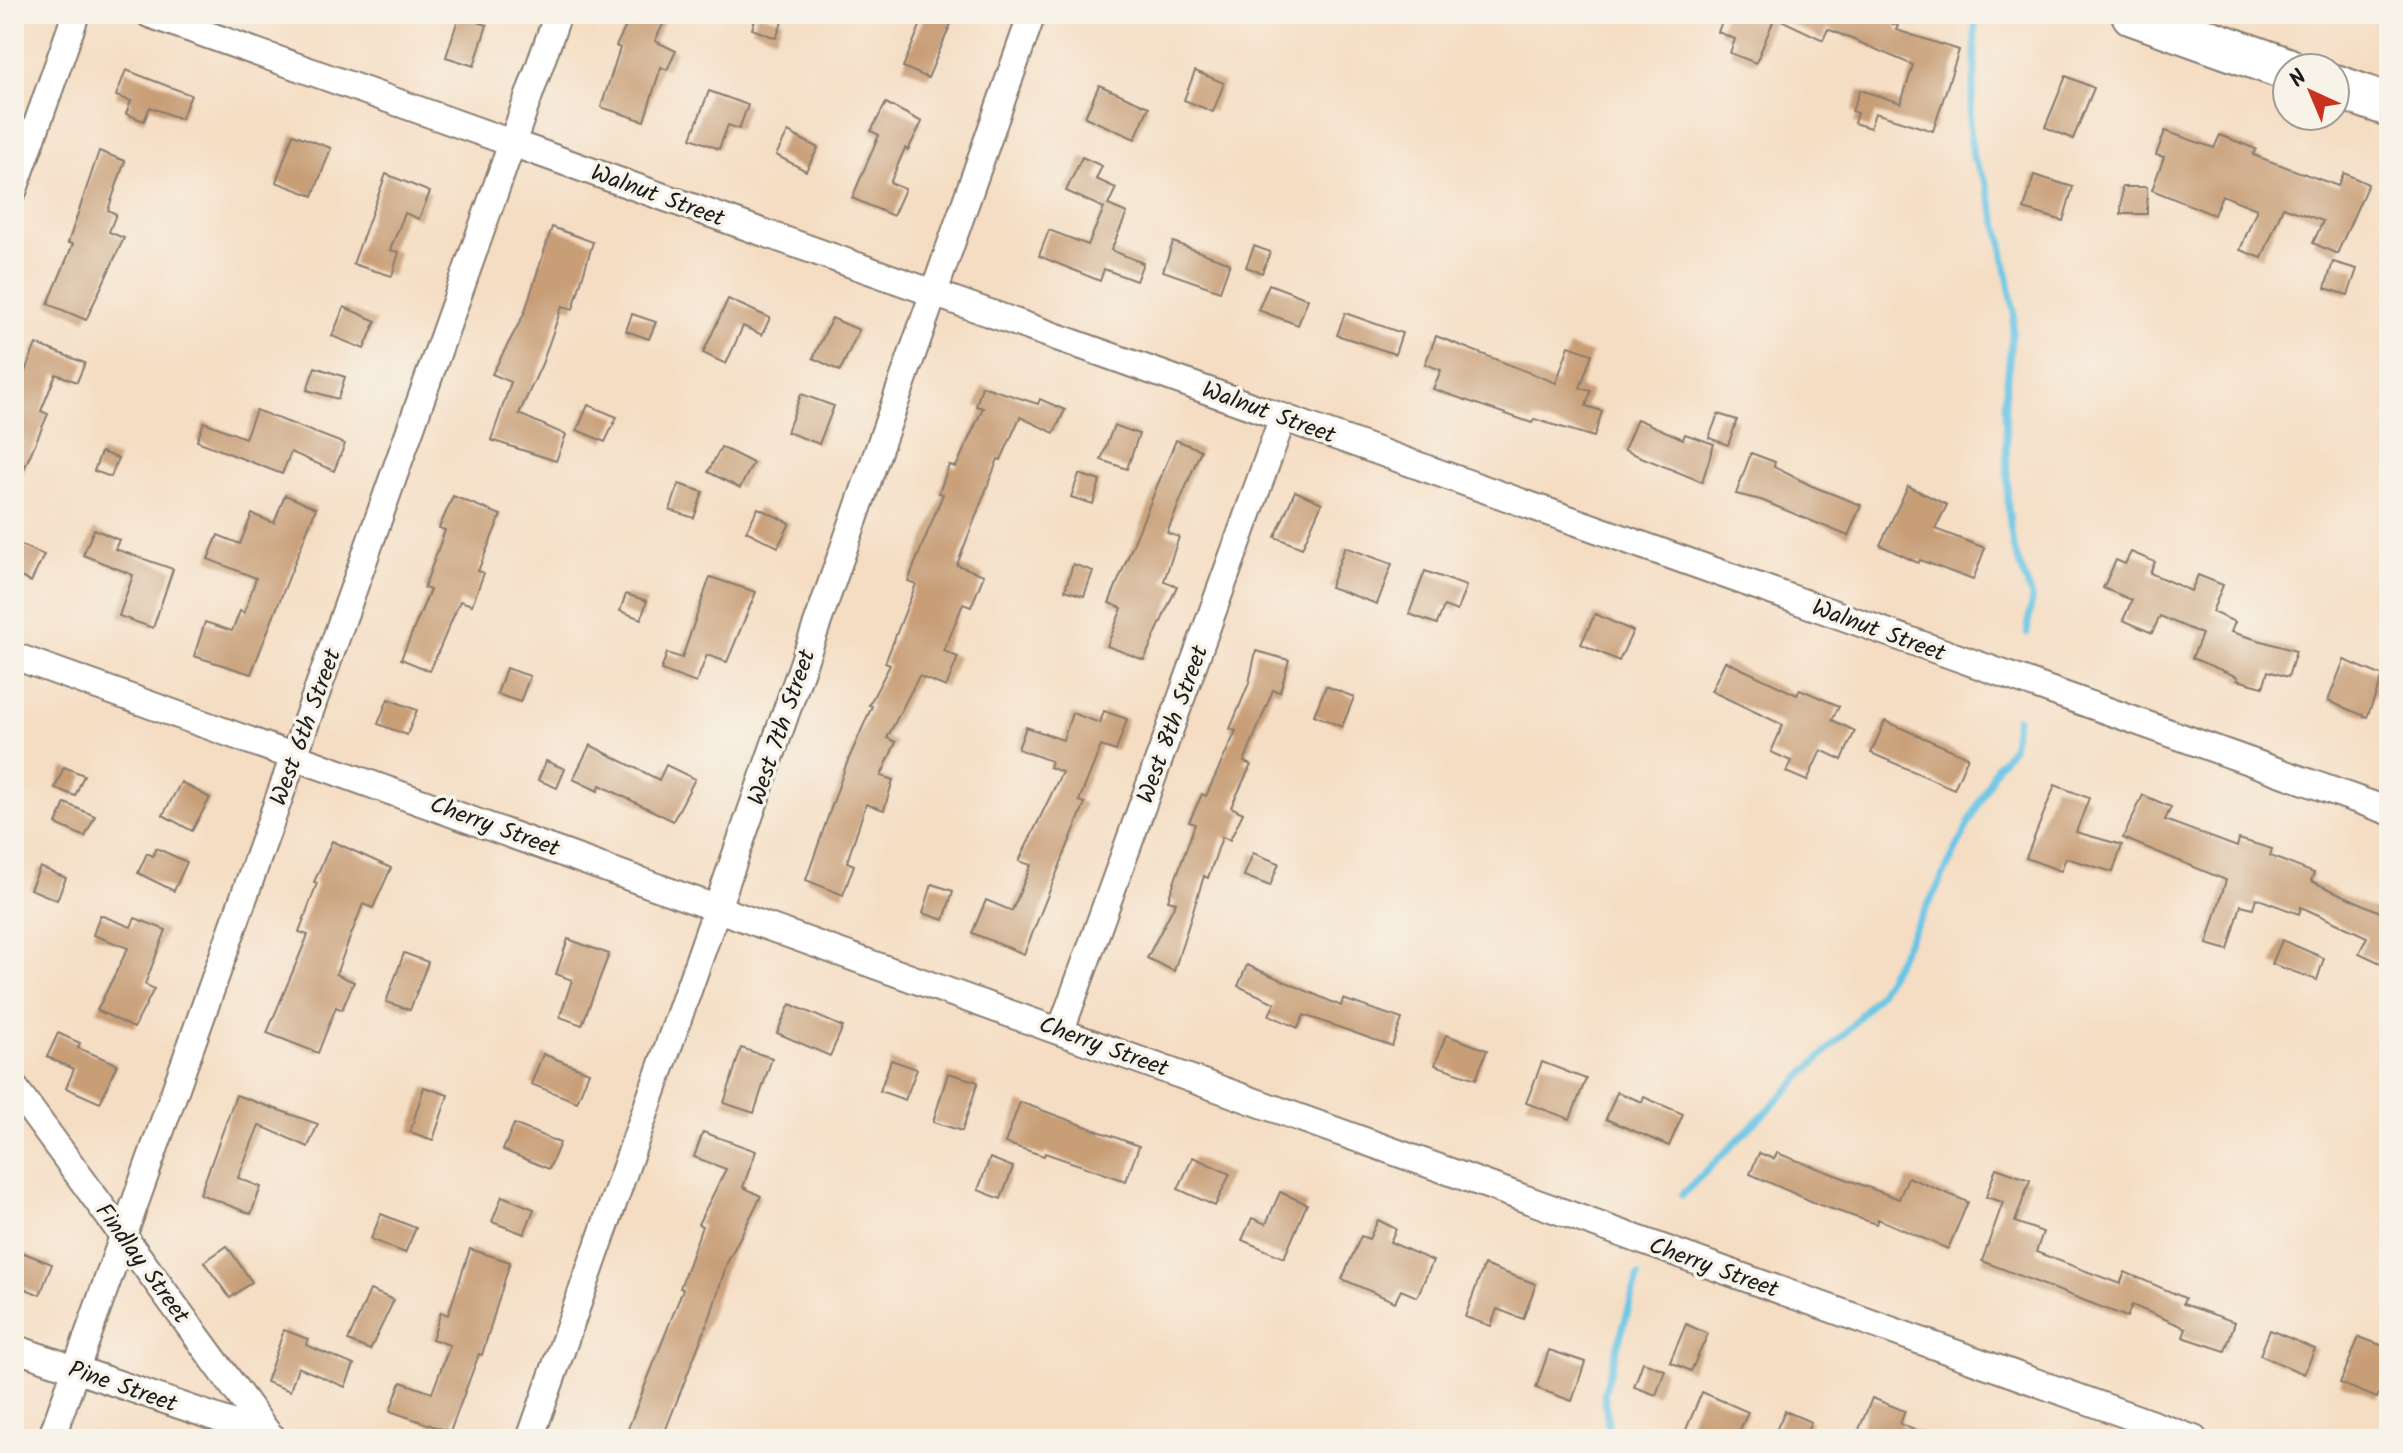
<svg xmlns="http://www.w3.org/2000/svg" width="2403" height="1453" font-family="Kalam,sans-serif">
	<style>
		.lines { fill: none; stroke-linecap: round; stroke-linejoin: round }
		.stream { stroke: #67c5e5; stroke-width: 7 }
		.building { fill: #c89e77 }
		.street-casing { stroke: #887c70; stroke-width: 30 }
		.primary-casing { stroke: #887c70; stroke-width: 46 }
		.street { stroke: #fff; stroke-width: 26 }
		.primary { stroke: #fff; stroke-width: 42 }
		.labels { text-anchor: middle; stroke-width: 7; stroke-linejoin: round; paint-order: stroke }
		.street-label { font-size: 24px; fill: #1c1c1c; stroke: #f7f3e8 }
	</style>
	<rect width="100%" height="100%" fill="#f7f3e8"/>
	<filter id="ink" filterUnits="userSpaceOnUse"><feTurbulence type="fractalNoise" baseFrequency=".0125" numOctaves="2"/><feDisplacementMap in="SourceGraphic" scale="16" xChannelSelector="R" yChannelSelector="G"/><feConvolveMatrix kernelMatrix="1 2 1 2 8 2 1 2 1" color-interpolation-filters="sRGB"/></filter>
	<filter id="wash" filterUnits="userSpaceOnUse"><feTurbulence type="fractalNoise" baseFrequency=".006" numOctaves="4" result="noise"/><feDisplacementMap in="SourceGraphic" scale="32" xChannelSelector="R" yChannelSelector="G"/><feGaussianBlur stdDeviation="1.8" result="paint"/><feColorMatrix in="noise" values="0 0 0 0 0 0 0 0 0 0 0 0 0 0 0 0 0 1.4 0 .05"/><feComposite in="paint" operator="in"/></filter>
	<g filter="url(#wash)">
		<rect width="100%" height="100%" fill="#f5ddc3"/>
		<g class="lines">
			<g class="stream">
				<polyline points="1975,23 1975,73 1969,125 1973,158 1986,183 2000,233 2014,312 2005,401 2008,507 2013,547 2032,597 2027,633"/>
				<polyline points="1682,1195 1847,1031 1879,993 1936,890 1997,766 2012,748 2017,718"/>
				<polyline points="1610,1439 1604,1393 1638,1276"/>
			</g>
		</g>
		<g id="blocks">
			<g class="building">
				<polygon points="632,14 668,14 655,41 676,51 667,70 661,67 644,121 601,107 620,48 616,46"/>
				<polygon points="757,14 783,20 776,38 752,29"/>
				<polygon points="925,14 955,14 928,78 903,67"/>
				<polygon points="1725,14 1870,14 1898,26 1896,30 1959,50 1933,131 1875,113 1870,128 1854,123 1857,113 1852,111 1860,90 1901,103 1913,65 1828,29 1823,40 1775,17 1756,63 1730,53 1735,39 1718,32"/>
				<polygon points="459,16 487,25 474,66 446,57"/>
				<polygon points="126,70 191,95 181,119 150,107 144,121 126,114 131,101 116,96"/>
				<polygon points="1195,71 1224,83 1213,112 1184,100"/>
				<polygon points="2066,76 2094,88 2073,139 2045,127"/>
				<polygon points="1099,85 1149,107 1135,139 1085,117"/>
				<polygon points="709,91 748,105 739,129 728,125 719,149 691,138"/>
				<polygon points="886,103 922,122 908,150 905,148 890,183 905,189 893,216 852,198 879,135 871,131"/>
				<polygon points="2165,131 2214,148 2220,135 2256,149 2253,155 2338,186 2344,173 2368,184 2337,254 2313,243 2323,221 2283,207 2262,258 2240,250 2257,209 2222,195 2214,215 2152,190 2164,157 2156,155"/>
				<polygon points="788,132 818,148 806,171 776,155"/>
				<polygon points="293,134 331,148 313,196 276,182"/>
				<polygon points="99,151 125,161 108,210 116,214 109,232 124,238 86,320 48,304 73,244 68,243"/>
				<polygon points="1082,157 1102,166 1096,179 1116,188 1108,205 1127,213 1111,250 1143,263 1136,281 1104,269 1100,281 1039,256 1049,230 1088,245 1104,208 1066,191"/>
				<polygon points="386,174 430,192 419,219 405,213 390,250 399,252 392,276 353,264"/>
				<polygon points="2034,175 2073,187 2063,221 2024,209"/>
				<polygon points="2122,187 2147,187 2147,214 2121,214"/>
				<polygon points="552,227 593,242 573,309 562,306 542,364 519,414 566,435 556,461 491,440 511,382 492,374 524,314"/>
				<polygon points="1173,242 1230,263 1220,291 1163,271"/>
				<polygon points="1254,246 1270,252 1262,273 1246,267"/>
				<polygon points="2333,262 2357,269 2348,295 2325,288"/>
				<polygon points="1269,284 1308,299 1298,325 1258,310"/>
				<polygon points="728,299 770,318 762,335 743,326 726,364 703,353"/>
				<polygon points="344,307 376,321 364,349 332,336"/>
				<polygon points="1345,313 1402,333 1395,354 1337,335"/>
				<polygon points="632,314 656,322 649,339 626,331"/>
				<polygon points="832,318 859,330 840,371 813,358"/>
				<polygon points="1436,336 1556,383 1569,346 1592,354 1580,388 1591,391 1586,406 1602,411 1594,437 1534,419 1532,423 1433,389 1441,370 1425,364"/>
				<polygon points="36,344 85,363 77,382 56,374 41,411 48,414 14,492 14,399"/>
				<polygon points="315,367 345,377 338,399 307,390"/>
				<polygon points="982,386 1038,404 1040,399 1065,410 1054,433 1020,417 1001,460 998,459 957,565 984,575 971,607 963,604 944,651 958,657 946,687 919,676 887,738 896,742 881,776 893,780 884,810 866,804 847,862 854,865 843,895 806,880 846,765 872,706 869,705 890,665 885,663 916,584 908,581 943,494 939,493 949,465 956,467 983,408 976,406"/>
				<polygon points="801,394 834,406 819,444 787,432"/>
				<polygon points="588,405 617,417 605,442 577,430"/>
				<polygon points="256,410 345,444 334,471 291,452 282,474 197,441 204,422 245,438"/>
				<polygon points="1718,414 1737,420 1728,445 1709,438"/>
				<polygon points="1637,419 1683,439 1685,434 1714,444 1702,482 1624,450"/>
				<polygon points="1114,425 1139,434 1127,469 1101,460"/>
				<polygon points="1176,440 1201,450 1167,533 1179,537 1164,581 1177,586 1144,660 1107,646 1122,608 1109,603"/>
				<polygon points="721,447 753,463 740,488 708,472"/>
				<polygon points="101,452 118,458 111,477 94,471"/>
				<polygon points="1751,453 1775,462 1774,467 1812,486 1861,505 1848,536 1761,500 1736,494"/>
				<polygon points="1079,474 1100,481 1093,504 1071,497"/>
				<polygon points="679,484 703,492 694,518 670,510"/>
				<polygon points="1908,486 1947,505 1935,529 1985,548 1973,580 1920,560 1918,563 1880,545"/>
				<polygon points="1295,491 1322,503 1302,548 1275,537"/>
				<polygon points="285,495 316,508 251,674 194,656 205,622 232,631 240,611 244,613 256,578 208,559 218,535 240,544 252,514 274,523"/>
				<polygon points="453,496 501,515 478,571 484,573 472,605 460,601 430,671 401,659 430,590 424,588 445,530 439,528"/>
				<polygon points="758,508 790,523 778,547 746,531"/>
				<polygon points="94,529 119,540 115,549 173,569 153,628 119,616 133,575 83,555"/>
				<polygon points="14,542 44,555 31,582 14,574"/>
				<polygon points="1345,547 1392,564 1377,604 1330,587"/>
				<polygon points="2131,552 2155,562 2150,573 2191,591 2198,575 2223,585 2212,612 2235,622 2231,632 2296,651 2288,677 2268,671 2263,687 2237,680 2238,677 2192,658 2202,634 2160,616 2152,633 2123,620 2132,600 2103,588 2116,560 2125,564"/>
				<polygon points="1073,564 1093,571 1084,596 1065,590"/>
				<polygon points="1425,571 1466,586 1457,611 1444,606 1437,624 1409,614"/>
				<polygon points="710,577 756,592 727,662 707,655 696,683 661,670 667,653 682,658"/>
				<polygon points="626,594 647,601 641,619 620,611"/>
				<polygon points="1595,614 1633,631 1619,661 1581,644"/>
				<polygon points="1256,651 1289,660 1280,692 1273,690 1244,762 1251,765 1231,807 1243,813 1230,840 1222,837 1208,878 1204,876 1174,971 1147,958 1176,902 1168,900 1195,824 1189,822 1202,794 1206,796 1236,731 1230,729 1249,683"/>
				<polygon points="2344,660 2383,676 2367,717 2328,701"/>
				<polygon points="1725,661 1797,695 1800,689 1839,706 1832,720 1855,731 1842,760 1821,750 1807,781 1786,772 1791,761 1771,752 1783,725 1711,691"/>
				<polygon points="506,668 530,676 520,702 497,694"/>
				<polygon points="1326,686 1354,697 1342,727 1314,715"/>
				<polygon points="388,699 417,710 407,735 378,724"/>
				<polygon points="1104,711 1127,719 1116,751 1101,746 1079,801 1085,803 1024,954 972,933 986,900 1012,911 1031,865 1019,861 1062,772 1049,767 1051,761 1018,749 1026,727 1063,740 1072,713 1100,723"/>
				<polygon points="1885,721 1968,757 1954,789 1871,753"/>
				<polygon points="590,745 659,780 666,765 695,779 673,821 600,785 598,791 573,779"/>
				<polygon points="546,761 565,769 557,788 538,780"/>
				<polygon points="64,767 84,775 75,796 55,788"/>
				<polygon points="181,782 210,798 192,831 163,815"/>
				<polygon points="2055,785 2089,798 2076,832 2122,845 2113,872 2066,858 2061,871 2026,858"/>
				<polygon points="2143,795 2171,807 2165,820 2237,847 2239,839 2272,849 2270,856 2314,873 2311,881 2389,916 2389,967 2359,953 2367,937 2301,907 2299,914 2256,898 2253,908 2241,905 2228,950 2207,944 2226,880 2123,838"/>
				<polygon points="65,803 95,816 85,837 56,824"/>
				<polygon points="332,841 391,868 373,908 363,904 336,974 354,982 342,1010 336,1007 318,1053 267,1033 308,935 299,932 317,883 314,882"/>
				<polygon points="156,848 187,862 174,891 138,873 147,853 153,856"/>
				<polygon points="1253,853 1279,863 1270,886 1244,876"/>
				<polygon points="40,867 66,878 57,900 30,889"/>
				<polygon points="932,884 953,891 944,920 923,913"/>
				<polygon points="100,915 131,927 135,918 166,930 145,984 154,989 134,1028 97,1010 128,948 93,935"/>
				<polygon points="568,939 609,954 582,1025 560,1017 572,980 556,974"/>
				<polygon points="2282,940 2324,958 2317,980 2272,964"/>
				<polygon points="404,953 428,962 410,1010 386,1002"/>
				<polygon points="1247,965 1341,1006 1343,999 1402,1019 1392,1046 1304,1015 1298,1028 1269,1015 1275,1003 1238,986"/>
				<polygon points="790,1004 843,1027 830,1056 777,1033"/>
				<polygon points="58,1033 80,1043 78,1048 117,1064 100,1103 66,1088 74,1069 47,1057"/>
				<polygon points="1446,1035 1487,1050 1476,1079 1435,1065"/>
				<polygon points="741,1048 772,1058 754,1113 724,1103"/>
				<polygon points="543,1054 589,1072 577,1102 531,1084"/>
				<polygon points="891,1060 917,1069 905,1100 880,1091"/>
				<polygon points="1542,1062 1586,1079 1570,1119 1526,1103"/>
				<polygon points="948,1073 978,1082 962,1131 933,1122"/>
				<polygon points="424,1087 448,1095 433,1140 410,1132"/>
				<polygon points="1617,1092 1642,1102 1644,1097 1683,1114 1669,1146 1606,1119"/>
				<polygon points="236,1095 318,1124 308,1147 259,1125 238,1178 261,1187 251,1214 200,1194"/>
				<polygon points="1020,1102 1139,1146 1126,1181 1045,1153 1044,1156 1005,1143"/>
				<polygon points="514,1124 560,1143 549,1169 503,1150"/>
				<polygon points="703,1132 756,1151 743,1187 761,1196 727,1263 711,1314 662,1439 624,1439 683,1289 680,1288 702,1226 698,1224 726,1169 694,1157"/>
				<polygon points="1759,1153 1774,1159 1777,1153 1899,1199 1908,1177 1968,1202 1948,1249 1878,1219 1876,1224 1820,1205 1750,1174"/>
				<polygon points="1193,1157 1230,1174 1215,1206 1178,1189"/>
				<polygon points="990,1158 1013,1167 1001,1199 978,1190"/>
				<polygon points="1996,1168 2030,1180 2015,1222 2043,1232 2036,1252 2120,1284 2125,1272 2185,1298 2183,1304 2235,1322 2225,1351 2183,1337 2186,1328 2132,1305 2127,1317 1982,1261 2003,1202 1986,1197"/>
				<polygon points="1280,1192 1307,1204 1284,1258 1242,1240 1252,1218 1266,1224"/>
				<polygon points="502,1196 534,1209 524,1234 492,1222"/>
				<polygon points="381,1214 416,1228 405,1253 371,1239"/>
				<polygon points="1378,1220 1396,1229 1390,1242 1433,1261 1417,1297 1401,1290 1395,1302 1342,1279 1361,1236 1369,1239"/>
				<polygon points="227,1246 252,1282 230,1298 204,1262"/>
				<polygon points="14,1249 52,1264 40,1295 14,1284"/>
				<polygon points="470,1249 510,1262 482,1355 479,1354 450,1432 390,1411 401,1382 432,1393 450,1345 432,1339 441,1312 448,1315"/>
				<polygon points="1484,1265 1536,1284 1523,1319 1497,1309 1491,1326 1465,1317"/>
				<polygon points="370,1290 394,1300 370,1350 348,1341"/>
				<polygon points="1686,1324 1708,1334 1691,1371 1670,1362"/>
				<polygon points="284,1330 308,1339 306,1345 354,1365 345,1387 298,1367 290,1391 266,1382"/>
				<polygon points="2270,1330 2315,1349 2304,1374 2260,1355"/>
				<polygon points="2359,1337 2389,1348 2389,1369 2377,1398 2340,1383"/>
				<polygon points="1549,1350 1585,1362 1572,1401 1536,1388"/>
				<polygon points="1643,1362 1665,1370 1656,1395 1634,1387"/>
				<polygon points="1702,1392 1748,1412 1736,1439 1682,1439"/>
				<polygon points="1872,1398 1905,1411 1900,1424 1935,1439 1855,1439"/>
				<polygon points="1785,1411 1811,1422 1804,1439 1772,1439"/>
			</g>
		</g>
	</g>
	<g filter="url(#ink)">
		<use href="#blocks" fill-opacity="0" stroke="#887c70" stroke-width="2"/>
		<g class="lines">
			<defs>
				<g id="street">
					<polyline points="149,14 2389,811"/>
					<polyline points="14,189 76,14"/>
					<polyline points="14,656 2194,1439"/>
					<polyline points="1061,1030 1283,417"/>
					<polyline points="14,1087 272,1439"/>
					<polyline points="14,1348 272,1437"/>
					<polyline points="51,1439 558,14"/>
					<polyline points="530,1439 1032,14"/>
				</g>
				<g id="primary">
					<polyline points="2133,14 2287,69"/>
					<polyline points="2335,86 2389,105"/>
				</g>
			</defs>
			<use href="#street" class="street-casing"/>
			<use href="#primary" class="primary-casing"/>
			<use href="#street" class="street"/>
			<use href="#primary" class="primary"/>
		</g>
	</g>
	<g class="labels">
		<g class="street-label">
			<text transform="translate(658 195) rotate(20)" y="8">Walnut Street</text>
			<text transform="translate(1269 412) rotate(20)" y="8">Walnut Street</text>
			<text transform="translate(1879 630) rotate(20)" y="8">Walnut Street</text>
			<text transform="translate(1172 724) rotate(-70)" y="8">West 8th Street</text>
			<text transform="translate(305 727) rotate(-70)" y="8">West 6th Street</text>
			<text transform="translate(781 727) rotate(-71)" y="8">West 7th Street</text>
			<text transform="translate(495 826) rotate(20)" y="8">Cherry Street</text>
			<text transform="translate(1104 1046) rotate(20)" y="8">Cherry Street</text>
			<text transform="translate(143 1263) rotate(54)" y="8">Findlay Street</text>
			<text transform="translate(1714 1267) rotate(20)" y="8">Cherry Street</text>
			<text transform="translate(123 1386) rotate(19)" y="8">Pine Street</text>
		</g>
	</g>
	<rect width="2403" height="1453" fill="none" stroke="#f7f3e8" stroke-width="48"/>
	<g transform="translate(2311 92) rotate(316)"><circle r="38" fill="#f7f3e8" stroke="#9f9d96" stroke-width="2"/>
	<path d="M0-6L14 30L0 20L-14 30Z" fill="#c8321e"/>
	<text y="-12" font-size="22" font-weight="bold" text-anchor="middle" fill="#1c1c1c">N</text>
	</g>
</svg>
